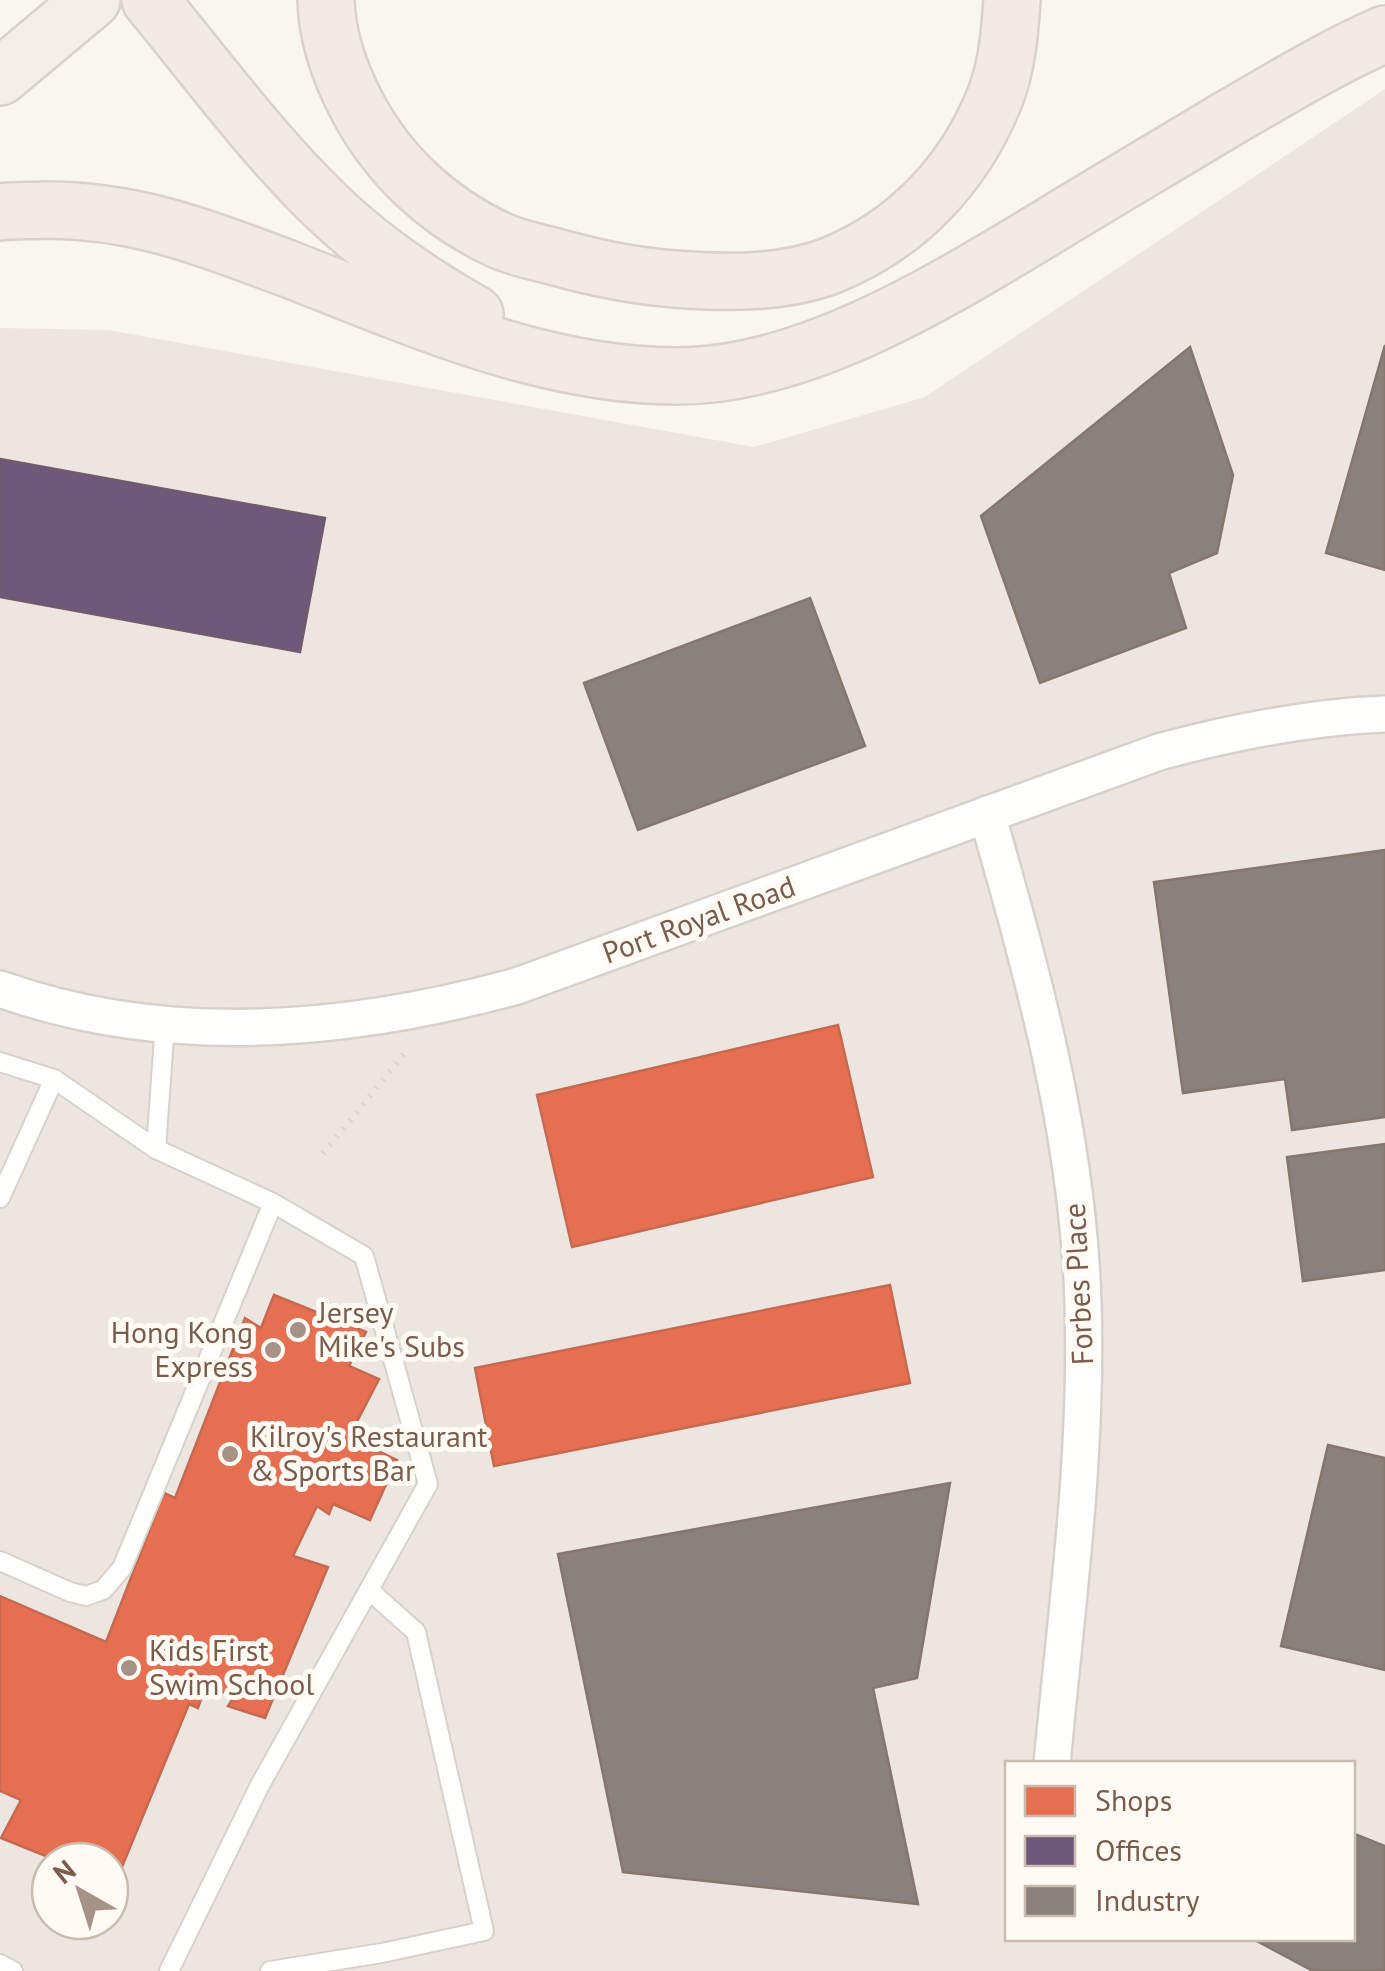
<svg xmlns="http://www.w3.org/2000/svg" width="1385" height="1971" font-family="'PT Sans',sans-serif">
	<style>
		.industrial { fill: #ede5e0; fill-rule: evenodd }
		.shops { fill: #e76f51; stroke: #c66950; stroke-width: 2.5 }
		.offices { fill: #6d597a; stroke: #715a6c; stroke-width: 2.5 }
		.industry { fill: #8a817c; stroke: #85766e; stroke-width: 2.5 }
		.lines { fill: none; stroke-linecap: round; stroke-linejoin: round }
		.service-casing { stroke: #d7d1cb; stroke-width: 22 }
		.minor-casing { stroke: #d7d1cb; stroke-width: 40 }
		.primary-casing { stroke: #dad1cc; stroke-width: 60 }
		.motorway-casing { stroke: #dad1cc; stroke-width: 60 }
		.path { stroke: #dcd5d0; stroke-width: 6; stroke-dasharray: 2.5 8; stroke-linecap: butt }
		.service { stroke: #fefefd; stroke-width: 18 }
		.minor { stroke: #fefefd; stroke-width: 35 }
		.primary { stroke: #f3eee8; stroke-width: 55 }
		.motorway { stroke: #f2eae7; stroke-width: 55 }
		.poi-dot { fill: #a69286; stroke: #fffaf3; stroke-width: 4 }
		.labels { text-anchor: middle; stroke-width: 10; stroke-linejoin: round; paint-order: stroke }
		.street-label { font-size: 30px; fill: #7a5c4d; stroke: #fffaf3 }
		.poi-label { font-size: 30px; fill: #7a5c4d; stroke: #fffaf3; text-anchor: start }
	</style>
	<rect width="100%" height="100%" fill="#f9f5f0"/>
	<path class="industrial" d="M1385,89V1971H0V328L108,330L754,447L925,397ZM1008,1764H1352V1938H1008ZM50,1861H110V1921H50Z"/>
	<g class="shops">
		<polygon points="838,1025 873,1177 572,1247 537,1095"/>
		<polygon points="890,1285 910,1383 494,1466 475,1368"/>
		<polygon points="274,1295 366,1332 349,1366 379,1379 349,1437 397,1460 370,1520 333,1504 329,1514 317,1506 293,1556 328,1567 265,1718 228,1706 234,1697 206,1684 198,1708 189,1704 115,1884 110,1882 110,1861 58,1861 1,1838 21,1800 0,1791 0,1596 106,1642 164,1493 175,1498 245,1318 261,1328"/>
	</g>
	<polygon class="offices" points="0,459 325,518 300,652 0,597"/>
	<g class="industry">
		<polygon points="1385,345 1385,570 1326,553"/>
		<polygon points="1190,347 1233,475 1217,553 1169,573 1186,628 1040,683 981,516"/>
		<polygon points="810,598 865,746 638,830 584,683"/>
		<polygon points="1385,850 1385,1117 1292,1130 1285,1079 1183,1093 1154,882"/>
		<polygon points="1385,1144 1385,1270 1303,1281 1287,1157"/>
		<polygon points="1328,1445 1385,1458 1385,1670 1281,1646"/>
		<polygon points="950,1483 917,1678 873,1688 918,1904 623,1872 558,1554"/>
		<polygon points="1352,1833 1385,1846 1385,1971 1313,1971 1251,1938 1352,1938"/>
	</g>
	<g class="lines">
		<defs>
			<g id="service">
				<polyline points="0,1062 54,1079 156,1149 273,1203 364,1256 428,1484 260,1785 169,1971"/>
				<polyline points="156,1149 165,1023"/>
				<polyline points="0,1198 54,1079"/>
				<polyline points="0,1561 70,1592 86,1596 103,1590 122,1568 273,1203"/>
				<polyline points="0,1964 13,1971"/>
				<polyline points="270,1971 382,1953 484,1931 416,1632 369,1590"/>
			</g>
			<g id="minor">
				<path d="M987,814C1033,976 1078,1134 1083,1303C1088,1457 1066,1611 1052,1764"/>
				<path d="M0,989C166,1048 349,1032 517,986L1159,752C1233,732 1307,717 1385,714"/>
			</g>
			<polyline id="primary" points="0,77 92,0"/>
			<g id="motorway">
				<path d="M150,0C207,69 261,143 325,205C369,248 422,284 475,314"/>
				<path d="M326,0C327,37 341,76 358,108C389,166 438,212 499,240C516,248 537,252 556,257C595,268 634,276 675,279C725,283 784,284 832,265C908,234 965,173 995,97C1007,67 1010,31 1012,0"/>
				<path d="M0,212C15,210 30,211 45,210C136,210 203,237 286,268C411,316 540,376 677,376C802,376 933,296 1038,233C1100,195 1163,158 1226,120C1278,90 1330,58 1385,34"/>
			</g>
		</defs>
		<use href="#service" class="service-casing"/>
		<use href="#minor" class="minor-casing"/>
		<use href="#primary" class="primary-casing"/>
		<use href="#motorway" class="motorway-casing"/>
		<polyline class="path" points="323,1154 404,1054"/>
		<use href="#service" class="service"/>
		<use href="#minor" class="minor"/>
		<use href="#primary" class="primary"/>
		<use href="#motorway" class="motorway"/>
	</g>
	<g class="poi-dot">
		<circle cx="298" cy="1330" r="10"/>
		<circle cx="273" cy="1350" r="10"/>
		<circle cx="230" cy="1454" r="10"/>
		<circle cx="129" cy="1668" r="10"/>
	</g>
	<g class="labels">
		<g class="street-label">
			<text transform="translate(699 920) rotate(-20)" y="10">Port Royal Road</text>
			<text transform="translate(1079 1284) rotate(-93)" y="10">Forbes Place</text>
		</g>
		<g class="poi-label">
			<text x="318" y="1323">Jersey<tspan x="318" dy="34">Mike's Subs</tspan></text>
			<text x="253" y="1343" text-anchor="end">Hong Kong<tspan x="253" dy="34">Express</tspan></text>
			<text x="250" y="1447">Kilroy's Restaurant<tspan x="250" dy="34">&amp; Sports Bar</tspan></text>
			<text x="149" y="1661">Kids First<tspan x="149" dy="34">Swim School</tspan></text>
		</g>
	</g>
	<rect x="1005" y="1761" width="350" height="180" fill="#fffaf3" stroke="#cabbb1" stroke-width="2.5"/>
	<rect x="1025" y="1786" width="50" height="30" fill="#e76f51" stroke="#cabbb1" stroke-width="2.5"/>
	<text x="1095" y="1811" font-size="30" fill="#7a5c4d">Shops</text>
	<rect x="1025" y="1836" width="50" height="30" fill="#6d597a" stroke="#cabbb1" stroke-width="2.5"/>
	<text x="1095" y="1861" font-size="30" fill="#7a5c4d">Offices</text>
	<rect x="1025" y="1886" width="50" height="30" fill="#8a817c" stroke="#cabbb1" stroke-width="2.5"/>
	<text x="1095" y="1911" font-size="30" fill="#7a5c4d">Industry</text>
	<g transform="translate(80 1891) rotate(321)"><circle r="48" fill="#fffaf3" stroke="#cabbb1" stroke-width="2.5"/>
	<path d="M0-8L18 38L0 25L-18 38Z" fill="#a69286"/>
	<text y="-15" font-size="28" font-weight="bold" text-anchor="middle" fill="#7a5c4d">N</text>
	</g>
</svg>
